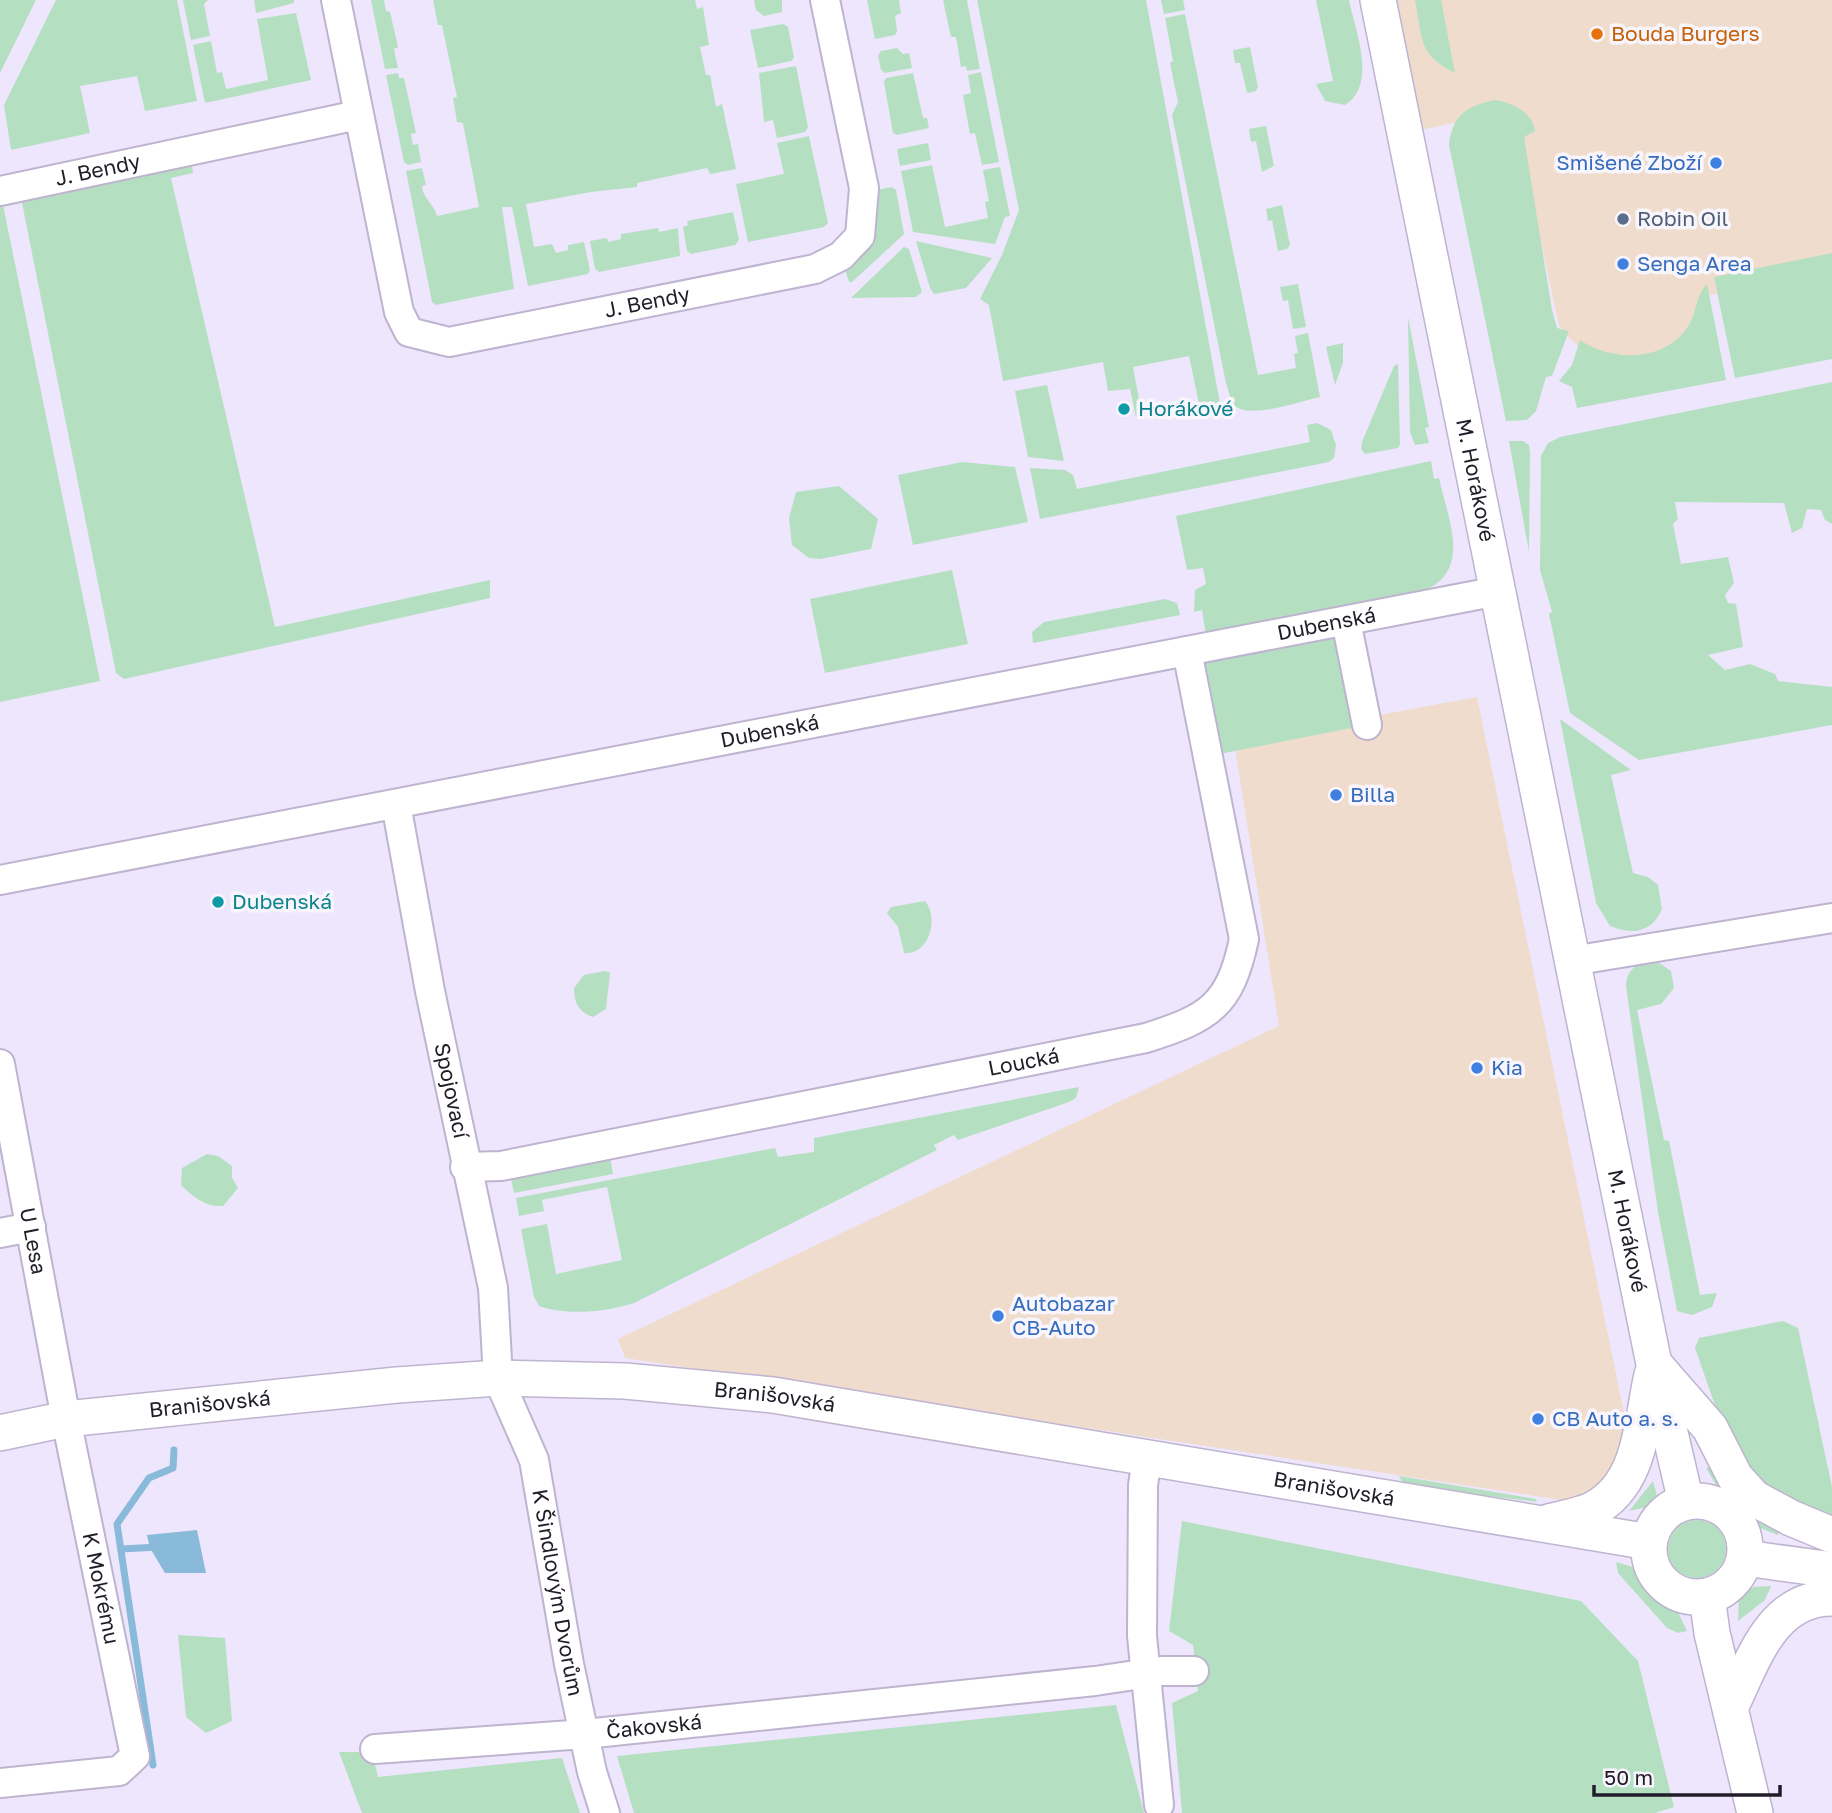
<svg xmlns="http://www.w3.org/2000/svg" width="1832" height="1813" font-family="'Golos Text',sans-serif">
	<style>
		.commercial { fill: #f0dccd }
		.green { fill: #b4e0c1 }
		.water { fill: #89bad9 }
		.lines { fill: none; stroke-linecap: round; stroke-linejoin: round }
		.stream { stroke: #89bad9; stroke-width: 7 }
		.minor-casing { stroke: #beb4d0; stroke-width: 32 }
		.tertiary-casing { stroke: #beb4d0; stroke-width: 38 }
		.minor { stroke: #fff; stroke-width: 28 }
		.tertiary { stroke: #fff; stroke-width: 35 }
		.food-dot { fill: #e8710a; stroke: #f8f6fc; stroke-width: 2.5 }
		.shop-dot { fill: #3f7fe0; stroke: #f8f6fc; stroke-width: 2.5 }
		.service-dot { fill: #5c6f8a; stroke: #f8f6fc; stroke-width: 2.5 }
		.culture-dot { fill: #0f9aa8; stroke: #f8f6fc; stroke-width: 2.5 }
		.labels { text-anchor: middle; stroke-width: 7; stroke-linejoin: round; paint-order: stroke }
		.food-label { font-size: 21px; fill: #c56008; stroke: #f8f6fc; text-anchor: start }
		.shop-label { font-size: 21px; fill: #366cbe; stroke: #f8f6fc; text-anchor: start }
		.street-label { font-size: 21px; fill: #211d28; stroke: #f8f6fc }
		.service-label { font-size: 21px; fill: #4e5e75; stroke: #f8f6fc; text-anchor: start }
		.culture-label { font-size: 21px; fill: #0d838f; stroke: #f8f6fc; text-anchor: start }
	</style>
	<rect width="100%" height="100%" fill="#eee6fc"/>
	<g class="commercial">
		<polygon points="1396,0 1832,0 1832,270 1700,297 1693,328 1661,355 1616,361 1581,350 1559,326 1513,110 1421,130"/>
		<polygon points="1477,697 1639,1486 1588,1504 625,1358 618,1339 1279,1026 1234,742"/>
	</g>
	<g class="green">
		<polygon points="0,0 36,0 0,73"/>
		<polygon points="56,0 177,0 197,101 145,111 137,76 80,86 90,133 11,150 4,105"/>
		<polygon points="183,0 208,0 204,4 210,36 191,40"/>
		<polygon points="254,0 294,0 294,3 256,13"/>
		<polygon points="371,0 384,0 386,11 390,12 398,47 394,49 398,68 385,69"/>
		<path d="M433,0H695L697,9L703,7L709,45L700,47L706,75H710L716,107L722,104L736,169L710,174L707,168L637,183V187L591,192L526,204L534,247L552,244L556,253L568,250V245L584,242L590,270L588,274L528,286L512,207H502L514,289L436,305L432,302L406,171L422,168L426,185L422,186C422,197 434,204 437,216L479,207L463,123L457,122L453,98L457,97L442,25H438Z"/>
		<polygon points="754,0 782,0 782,12 764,16 756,10"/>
		<polygon points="867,0 899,0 901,13 895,16 897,31 895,35 875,39"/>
		<polygon points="943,0 967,0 980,69 967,71 966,66 961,67 956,37 951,37"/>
		<polygon points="977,0 1146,0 1221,409 1201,413 1189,356 1133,367 1142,416 1136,417 1130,389 1108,391 1103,362 1003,381 989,305 980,299 1002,255 1019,210"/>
		<polygon points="1161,0 1183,0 1185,10 1164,14"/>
		<path d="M1316,0H1349C1355,30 1378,85 1345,105L1325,101L1316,84L1333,81Z"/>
		<path d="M1415,0H1441L1455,73C1417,54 1423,38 1415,0Z"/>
		<polygon points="296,13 311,80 205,103 193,45 211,41 217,73 222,72 226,89 268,80 257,19"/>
		<path d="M1185,14L1258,375L1296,368L1294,354L1298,353L1295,336L1308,333L1320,397C1301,401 1246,421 1233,404C1230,398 1228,389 1226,383L1172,115L1178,102L1170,63L1173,61L1165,18Z"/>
		<polygon points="783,24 788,27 794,58 791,61 758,68 750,30"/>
		<polygon points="1250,47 1258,87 1256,91 1247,93 1240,63 1235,63 1233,50"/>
		<polygon points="897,48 903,54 909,53 912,68 885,73 881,70 878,56 881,51"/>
		<polygon points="796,66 808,127 805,132 777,138 773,120 764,122 759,73"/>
		<polygon points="981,72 999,162 982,165 975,133 970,134 963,95 971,93 968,75"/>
		<polygon points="398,73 399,78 404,78 416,133 411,134 413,145 418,144 421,162 408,165 404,162 386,75"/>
		<polygon points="913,73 923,118 927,118 929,128 897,135 893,133 884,82 886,78"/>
		<path d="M1496,100C1513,103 1532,112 1535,131L1524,137L1552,310L1557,328L1569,331L1552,376L1546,377L1536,411L1527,420L1506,421L1449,145C1452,115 1468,105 1496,100Z"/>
		<polygon points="1266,126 1274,166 1262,172 1256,141 1251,142 1249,129"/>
		<polygon points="809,136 828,223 824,227 748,242 736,184 784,174 777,143"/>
		<polygon points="928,143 931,160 900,166 897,149"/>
		<polygon points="191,160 193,173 171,178 275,627 490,580 490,598 124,679 116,673 21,198"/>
		<polygon points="932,165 945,227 988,218 985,202 989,201 983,170 1000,167 1010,216 1005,217 995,244 913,232 901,171"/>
		<polygon points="892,187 896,190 904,234 852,282 849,282 845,269 872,191"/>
		<polygon points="0,205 3,205 100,681 0,702"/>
		<polygon points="1282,205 1290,245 1287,249 1278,251 1272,220 1268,221 1266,209"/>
		<polygon points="733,212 739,240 735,245 691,254 687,251 683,227 688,225 687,221"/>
		<polygon points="658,228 659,232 678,228 680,256 599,272 595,269 590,241 607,238 608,242 621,239 621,234"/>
		<polygon points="916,241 992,258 966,288 934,294 930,288"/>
		<polygon points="904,247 909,249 922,292 916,297 851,298"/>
		<polygon points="1832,253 1832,359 1735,378 1714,277"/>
		<polygon points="1298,284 1306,327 1293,329 1288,300 1283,301 1280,287"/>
		<path d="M1707,284L1726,380L1577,408L1572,387L1559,381L1572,365L1580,340C1612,362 1668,363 1690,323C1697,310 1696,295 1707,284Z"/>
		<polygon points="1408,317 1429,427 1425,428 1429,443 1415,445 1410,432"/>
		<polygon points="1343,343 1343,363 1335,385 1326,347"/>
		<polygon points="1398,364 1400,444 1398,448 1365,454 1361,449 1362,442 1394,366"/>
		<polygon points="1832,382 1832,524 1825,520 1821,510 1807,509 1802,528 1792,533 1784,503 1675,502 1678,519 1673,524 1681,564 1728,557 1734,583 1725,595 1728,603 1736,604 1743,647 1708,655 1725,670 1750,664 1775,674 1778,681 1832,687 1832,725 1639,760 1570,713 1549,614 1552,612 1540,570 1541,456 1548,443 1560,437"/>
		<polygon points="1047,385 1064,461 1028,457 1015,391"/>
		<polygon points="1317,423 1331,430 1336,445 1334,458 1329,462 1040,519 1030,468 1065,470 1073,475 1077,489 1310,442 1307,425"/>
		<polygon points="1509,441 1523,441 1529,445 1530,452 1529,552"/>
		<path d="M1431,461L1434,479L1439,478C1448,520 1474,573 1420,592L1206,636L1202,610L1194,612L1195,590L1206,584L1203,568L1187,570L1176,516Z"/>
		<polygon points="962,462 1015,467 1028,522 913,545 898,475"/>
		<polygon points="839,486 878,519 871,549 820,559 809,558 792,545 789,518 796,492"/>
		<polygon points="952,570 968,644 825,673 810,599"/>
		<polygon points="1165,599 1177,603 1180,615 1033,643 1032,632 1044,622"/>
		<polygon points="1346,621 1367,725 1209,756 1187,651"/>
		<path d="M1560,719L1631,770L1611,775L1633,873L1648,877L1658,885L1662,909C1652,933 1632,935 1610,926L1596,903Z"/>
		<path d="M925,901C939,918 930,955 904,953L898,927L887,913L891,907Z"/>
		<path d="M1655,960L1671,971L1674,988L1661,1004L1637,1010L1664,1140L1669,1141L1700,1295L1717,1293L1712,1307L1692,1315L1677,1311L1658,1212L1626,986C1627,967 1639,963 1655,960Z"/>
		<path d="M605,971L610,973L606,1009L593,1017C578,1012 574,1002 574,988L584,975Z"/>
		<path d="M1079,1087L1076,1098L1069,1102L958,1140L954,1135L934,1145L937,1150L634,1303C605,1312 568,1316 539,1306L534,1297L521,1229L547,1224L556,1274L622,1260L607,1187L542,1200L544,1211L519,1216L516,1198L775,1148L778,1157L814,1152V1138Z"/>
		<path d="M207,1154L218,1156L232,1166V1178L238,1188L223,1206C205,1207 193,1197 181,1185L182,1168Z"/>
		<polygon points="610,1156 613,1174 514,1193 510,1174"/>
		<polygon points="1783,1321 1798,1328 1832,1487 1832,1538 1795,1531 1728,1442 1695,1348 1699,1338"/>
		<polygon points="1716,1465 1780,1524 1778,1535 1755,1526 1735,1502 1719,1490 1706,1468"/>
		<polygon points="1399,1476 1536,1499 1537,1502 1404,1485"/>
		<polygon points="1653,1481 1657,1496 1655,1505 1629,1511"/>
		<circle cx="1697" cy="1549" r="29"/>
		<polygon points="1182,1521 1581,1601 1638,1661 1674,1807 1655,1813 1182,1813 1172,1703 1198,1691 1193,1645 1169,1631"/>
		<polygon points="1616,1562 1633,1567 1642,1574 1655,1592 1677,1610 1687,1631 1678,1633 1667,1628 1618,1573"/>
		<polygon points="1771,1586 1765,1600 1738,1621 1739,1595 1754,1587"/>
		<polygon points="178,1635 225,1638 232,1721 206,1733 186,1717"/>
		<polygon points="1116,1705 1144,1813 634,1813 617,1756"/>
		<polygon points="339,1752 372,1752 378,1777 562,1758 580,1813 362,1813"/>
	</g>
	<polygon class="water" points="197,1530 206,1573 165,1573 150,1548 147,1535"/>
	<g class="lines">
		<g class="stream">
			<polyline points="121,1549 159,1547"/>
			<polyline points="153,1765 117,1524 149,1478 173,1468 174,1450"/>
		</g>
		<defs>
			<g id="minor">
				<path id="s1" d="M336,0L399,312L409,332L449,342L815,269L841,256L860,236L864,188L825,0"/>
				<path id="s2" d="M0,191L358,115"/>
				<polyline points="1346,621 1367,725"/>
				<path id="s3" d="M396,804L430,991L493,1288L498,1378L534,1460L569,1664L592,1772L605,1813"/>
				<path id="s4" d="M0,880L1498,591"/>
				<polyline points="1572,961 1832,918"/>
				<path id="s5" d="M0,1064L66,1419L135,1756L119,1771L0,1783"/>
				<path id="s6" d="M465,1167L501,1166L1146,1038C1209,1018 1230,1006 1244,939L1187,651"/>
				<polyline points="0,1233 31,1227"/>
				<polyline points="1147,1458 1143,1485 1142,1636 1159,1805"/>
				<path id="s7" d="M375,1749L585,1734L1095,1681L1162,1671H1194"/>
			</g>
			<g id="tertiary">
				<path id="s8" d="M1378,0L1654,1364L1686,1502"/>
				<polyline points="1656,1366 1710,1428 1735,1477 1754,1498 1791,1518 1832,1535"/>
				<path id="s9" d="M0,1433L66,1419L397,1385L498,1378L625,1381L773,1395L1649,1542"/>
				<circle cx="1697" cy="1549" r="48"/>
				<path d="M1549,1522C1563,1518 1579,1516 1592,1510C1642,1485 1641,1423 1652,1375"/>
				<polyline points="1745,1558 1832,1570"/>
				<polyline points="1707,1596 1712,1633 1755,1813"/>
				<path d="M1731,1706C1753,1661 1771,1598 1832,1598"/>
			</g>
		</defs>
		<use href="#minor" class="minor-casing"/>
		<use href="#tertiary" class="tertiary-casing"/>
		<use href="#minor" class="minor"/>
		<use href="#tertiary" class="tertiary"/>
	</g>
	<circle class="food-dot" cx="1597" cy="34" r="7"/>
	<g class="shop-dot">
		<circle cx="1716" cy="163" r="7"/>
		<circle cx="1623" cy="264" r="7"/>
		<circle cx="1336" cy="795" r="7"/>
		<circle cx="1477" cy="1068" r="7"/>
		<circle cx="998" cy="1316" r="7"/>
		<circle cx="1538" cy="1419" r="7"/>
	</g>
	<circle class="service-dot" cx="1623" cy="219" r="7"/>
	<g class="culture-dot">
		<circle cx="1124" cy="409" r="7"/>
		<circle cx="218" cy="902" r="7"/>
	</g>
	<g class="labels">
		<g class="food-label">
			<text x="1611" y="41">Bouda Burgers</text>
		</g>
		<g class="shop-label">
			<text x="1702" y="170" text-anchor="end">Smišené Zboží</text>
			<text x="1637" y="271">Senga Area</text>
			<text x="1350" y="802">Billa</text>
			<text x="1491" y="1075">Kia</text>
			<text x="1012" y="1311">Autobazar<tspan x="1012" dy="24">CB-Auto</tspan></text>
			<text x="1552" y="1426">CB Auto a. s.</text>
		</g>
		<g class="street-label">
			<text dy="7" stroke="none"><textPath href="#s2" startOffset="100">J. Bendy</textPath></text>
			<text dy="7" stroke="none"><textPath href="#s1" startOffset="584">J. Bendy</textPath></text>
			<text dy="7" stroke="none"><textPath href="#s8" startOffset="490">M. Horákové</textPath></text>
			<text dy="7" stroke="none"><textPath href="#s4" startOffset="1351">Dubenská</textPath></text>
			<text dy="7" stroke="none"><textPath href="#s4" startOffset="784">Dubenská</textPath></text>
			<text dy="7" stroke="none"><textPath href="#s6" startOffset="569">Loucká</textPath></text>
			<text dy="7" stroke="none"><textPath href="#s3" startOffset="292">Spojovací</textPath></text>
			<text dy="7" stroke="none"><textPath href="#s8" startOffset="1256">M. Horákové</textPath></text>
			<text dy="7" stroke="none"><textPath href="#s5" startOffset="180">U Lesa</textPath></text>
			<text dy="7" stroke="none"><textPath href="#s9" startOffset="779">Branišovská</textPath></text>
			<text dy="7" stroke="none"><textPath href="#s9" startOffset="212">Branišovská</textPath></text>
			<text dy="7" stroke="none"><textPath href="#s9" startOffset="1346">Branišovská</textPath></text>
			<text dy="7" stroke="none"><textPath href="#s5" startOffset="534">K Mokrému</textPath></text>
			<text dy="7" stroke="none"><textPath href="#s3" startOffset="808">K Šindlovým Dvorům</textPath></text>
			<text dy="7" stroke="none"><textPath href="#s7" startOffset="280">Čakovská</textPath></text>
		</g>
		<g class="service-label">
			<text x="1637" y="226">Robin Oil</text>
		</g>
		<g class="culture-label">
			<text x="1138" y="416">Horákové</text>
			<text x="232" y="909">Dubenská</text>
		</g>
	</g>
	<path d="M1594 1785v10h186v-10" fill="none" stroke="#211d28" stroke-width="3.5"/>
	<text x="1604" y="1785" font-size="21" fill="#211d28" stroke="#f8f6fc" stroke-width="5" paint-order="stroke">50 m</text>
</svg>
